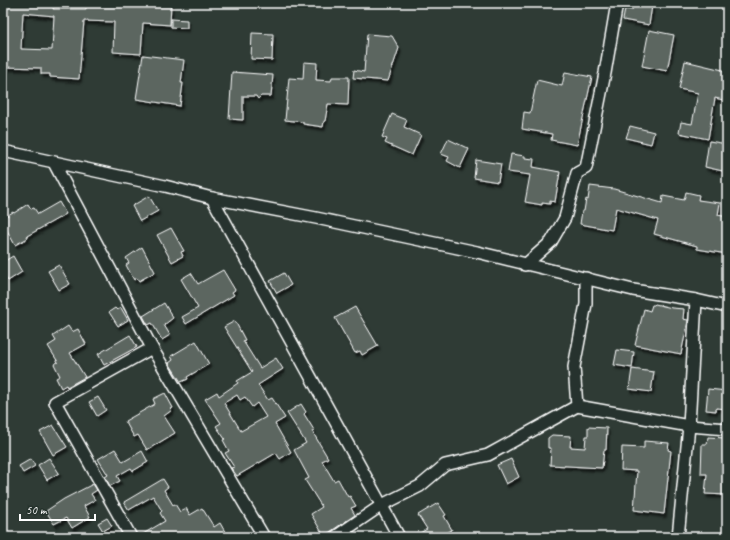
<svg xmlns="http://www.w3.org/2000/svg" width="730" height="540" font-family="Caveat,sans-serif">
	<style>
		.building { fill: #5b6661; stroke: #fff; fill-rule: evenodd; filter: url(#shadow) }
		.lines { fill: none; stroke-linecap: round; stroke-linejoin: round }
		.minor-casing { stroke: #fff; stroke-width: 14 }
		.minor { stroke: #26332d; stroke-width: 11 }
	</style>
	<defs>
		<filter id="shadow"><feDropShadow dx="2" dy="3.5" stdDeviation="1" flood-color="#0009"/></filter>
	</defs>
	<rect width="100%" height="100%" fill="#2f3b35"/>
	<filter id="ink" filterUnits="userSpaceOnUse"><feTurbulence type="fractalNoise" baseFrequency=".025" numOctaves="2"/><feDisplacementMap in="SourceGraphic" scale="8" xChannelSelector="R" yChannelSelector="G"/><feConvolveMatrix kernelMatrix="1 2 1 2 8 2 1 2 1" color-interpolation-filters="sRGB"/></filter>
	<g filter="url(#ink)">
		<g class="building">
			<path d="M3,3H54L53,9H86V3H171L170,25L143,23L141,54L126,53L113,52L114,22L84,21L79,79L50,77V74H41V68L3,67ZM23,13L54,16L52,50L21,49Z"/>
			<polygon points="633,3 646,3 646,5 652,6 649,25 623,20 625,9 632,10"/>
			<polygon points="171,19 187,20 187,28 171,27"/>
			<polygon points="649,30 674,35 667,71 642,66"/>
			<polygon points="252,33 273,34 272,60 251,59"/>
			<polygon points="367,34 392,36 399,48 388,81 353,78 354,70 364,72"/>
			<polygon points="143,55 184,60 181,83 183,83 180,106 136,99"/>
			<polygon points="685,61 727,71 727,101 715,98 708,139 679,133 681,122 692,124 698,93 679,89"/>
			<polygon points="304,62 317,63 316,80 331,81 332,77 349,77 348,105 328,104 325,121 324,121 323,127 303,124 303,122 285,120 289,78 303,79"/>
			<polygon points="232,72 273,75 271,96 261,96 258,99 256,96 243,96 243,120 229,119"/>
			<polygon points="565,72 592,77 577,145 551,140 552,134 522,129 524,112 530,113 537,80 562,86"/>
			<polygon points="392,114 407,120 404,127 421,135 412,155 385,143 387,139 382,137"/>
			<polygon points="630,126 654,132 651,144 626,138"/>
			<polygon points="448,139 469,149 460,168 447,161 449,157 441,154"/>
			<polygon points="709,141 727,144 727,172 705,167"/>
			<polygon points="511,154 525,156 525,158 534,159 533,167 560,172 555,202 550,201 550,204 542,203 542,205 525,202 530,175 508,172"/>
			<polygon points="476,160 501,164 498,182 474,178"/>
			<polygon points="590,186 614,189 662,203 663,196 684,200 686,192 699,195 698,200 720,203 718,215 727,217 727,254 697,249 697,246 654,234 658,220 616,208 612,230 580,224 582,211 584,211 586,199 588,200"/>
			<polygon points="149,196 158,211 140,221 132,206"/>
			<polygon points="59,202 66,214 27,236 28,238 15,245 3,223 3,218 13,212 14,213 28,204 31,209 34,208 38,214"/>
			<polygon points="171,228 184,251 181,252 183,256 172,262 157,235"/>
			<polygon points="142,247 155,272 139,281 137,278 134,280 126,265 129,263 126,258"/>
			<polygon points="13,256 22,272 8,281 3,273 3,262"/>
			<polygon points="59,265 70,284 59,290 48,271"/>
			<polygon points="223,270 235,290 232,292 234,295 186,324 182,317 198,308 181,279 191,273 198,284"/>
			<polygon points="284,273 291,285 277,293 270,281"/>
			<polygon points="164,303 173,318 164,325 170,335 162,340 152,323 148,325 143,316"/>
			<polygon points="655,304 672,308 684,309 683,319 688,320 688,321 681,354 635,345 644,309 650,311 652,305 654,305"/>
			<polygon points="355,307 378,346 362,355 360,351 355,353 335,318"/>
			<polygon points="115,308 117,310 121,308 128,320 118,326 109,312"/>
			<path d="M235,321L245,340L243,341L260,368L276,358L283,369L258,385L268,400L272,398L285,418L275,424L291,452L280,459L276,453L237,476L231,468L234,467L225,453L229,451L223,440L225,439L216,426L221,423L205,399L217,392L219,396L238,383L237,381L252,372L224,327ZM237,395L240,400L245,397L252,407L257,403L266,417L241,431L224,403Z"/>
			<polygon points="68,326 72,332 78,329 86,344 70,353 85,377 67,387 66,385 61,388 56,378 60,376 54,364 58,362 48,346 56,341 53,336"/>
			<polygon points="130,335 137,347 104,365 98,354"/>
			<polygon points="196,341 209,364 187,377 188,379 181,382 169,363 173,360 171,356"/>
			<polygon points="617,350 634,352 632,368 614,365"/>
			<polygon points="632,369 654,372 651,392 629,389"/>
			<polygon points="708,389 727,391 727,409 716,408 716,411 706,410"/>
			<polygon points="165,393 173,408 171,409 172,410 164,416 175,433 147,450 138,435 134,437 125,421 155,404 153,399"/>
			<polygon points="98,397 106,410 97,416 89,402"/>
			<polygon points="301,404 306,412 304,414 314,430 312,431 328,458 322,461 334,481 338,479 348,497 350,496 356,506 351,508 355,515 324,536 311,514 322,507 305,480 309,478 294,450 306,443 287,413"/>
			<polygon points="53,425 67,447 53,455 40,432"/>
			<polygon points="588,427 607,428 606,450 604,450 602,468 550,465 551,448 548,448 548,438 552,435 571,436 570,447 585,448 586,436 588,436"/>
			<polygon points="708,437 726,438 725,469 725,473 727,473 727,495 705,494 707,474 701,474 702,444 707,444"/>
			<polygon points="644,441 669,443 668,450 671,451 664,514 634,510 637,471 621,470 622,447 644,448"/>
			<polygon points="115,449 123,462 142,451 148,462 133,471 131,468 117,476 120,481 110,486 105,477 108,475 98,459"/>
			<polygon points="49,458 59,473 47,480 38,465"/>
			<polygon points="31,459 35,466 23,473 19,466"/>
			<polygon points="511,459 519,477 506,484 497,465"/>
			<polygon points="163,479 168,487 164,490 173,505 175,504 180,512 186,508 190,515 202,508 214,527 220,523 228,537 138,537 165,521 160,513 162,511 153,496 129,510 124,502"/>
			<polygon points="93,484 97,490 91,494 95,500 84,506 90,517 72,528 66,518 54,524 46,511 64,499"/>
			<polygon points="438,503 446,515 444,516 452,530 439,537 413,537 427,529 418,515"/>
			<polygon points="107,518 112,526 103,531 98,523"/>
		</g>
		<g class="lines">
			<defs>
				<g id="minor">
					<polyline points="3,151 165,186 212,198 316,218 477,252 633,290 696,300 727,307"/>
					<polyline points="54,163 152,348 264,537"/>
					<polyline points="212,198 399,537"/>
					<polyline points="525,265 551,242 565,218 577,173 586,168 605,73 617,3"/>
					<polyline points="577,406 689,426 727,429"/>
					<polyline points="131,537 55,402 152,348"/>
					<polyline points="335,537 382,505 420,486 445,465 488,455 577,406 574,367 586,304 586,278"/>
					<polyline points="678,537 689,426 696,300"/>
				</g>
			</defs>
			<use href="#minor" class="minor-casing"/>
			<use href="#minor" class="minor"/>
		</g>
	</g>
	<rect width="730" height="540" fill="none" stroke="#26332d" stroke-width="16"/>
	<rect x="8" y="8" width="714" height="524" fill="none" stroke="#fff" stroke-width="1.5" filter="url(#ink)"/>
	<path d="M20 514v6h75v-6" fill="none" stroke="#ffffff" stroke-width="2"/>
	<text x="26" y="514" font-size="12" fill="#ffffff" stroke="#26332d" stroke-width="3" paint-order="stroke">50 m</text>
</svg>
